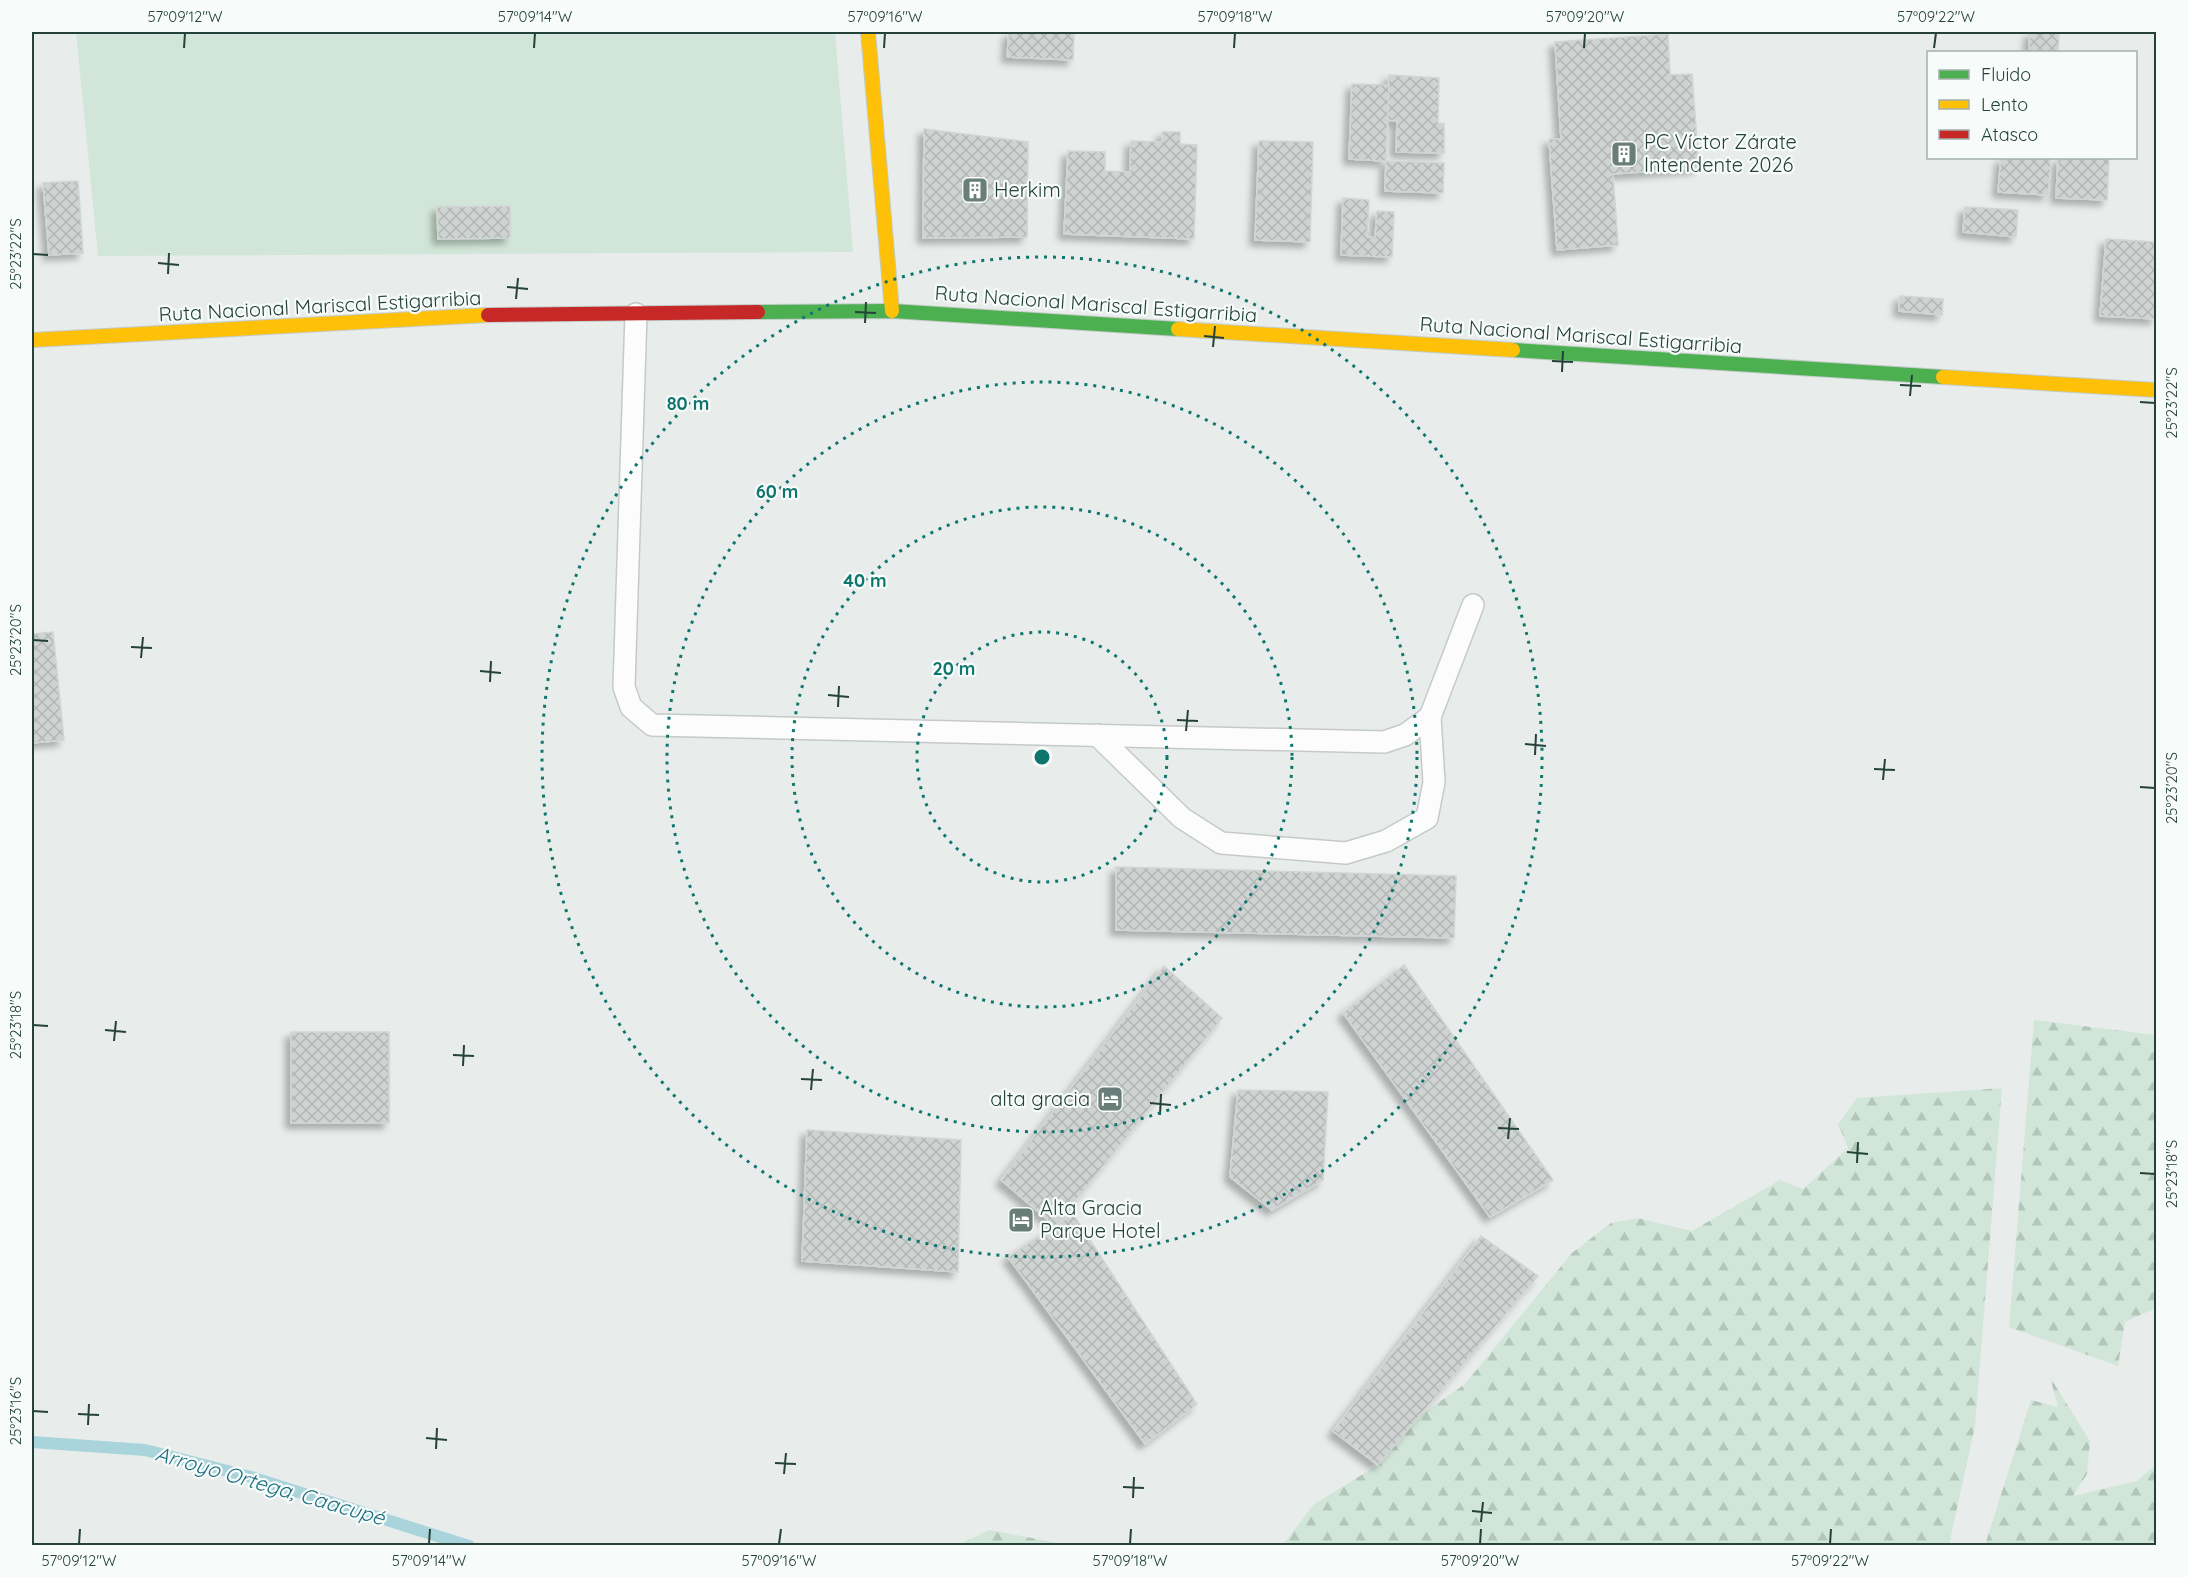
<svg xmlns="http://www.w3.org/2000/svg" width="2188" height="1577" font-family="Quicksand,sans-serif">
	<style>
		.forest { fill: url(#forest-firs) }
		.pitch { fill: #d1e6d8 }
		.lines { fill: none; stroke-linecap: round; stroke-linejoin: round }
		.stream { stroke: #a9d4db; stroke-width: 12 }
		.building { fill: url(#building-cross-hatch); stroke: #d1d6d4; stroke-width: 1.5; filter: url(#shadow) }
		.lane-casing { stroke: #c5cac8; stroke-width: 24 }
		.fast-casing { stroke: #c3cbc8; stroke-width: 16 }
		.slow-casing { stroke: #c3cbc8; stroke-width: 16 }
		.jam-casing { stroke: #c3cbc8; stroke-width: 16 }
		.lane { stroke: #fcfcfc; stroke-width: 21 }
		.fast { stroke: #4caf50; stroke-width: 14 }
		.slow { stroke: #ffc107; stroke-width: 14 }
		.jam { stroke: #c62828; stroke-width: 14 }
		.ticks { fill: none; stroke: #24423a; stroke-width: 2 }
		.ring { fill: none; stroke: #0f766e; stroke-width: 3; stroke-dasharray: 3 6 }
		.labels { text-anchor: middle; stroke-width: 4.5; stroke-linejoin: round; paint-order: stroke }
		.poi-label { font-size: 20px; fill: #24423a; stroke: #f7fbf9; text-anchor: start }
		.street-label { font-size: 20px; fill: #24423a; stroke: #f7fbf9 }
		.water-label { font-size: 21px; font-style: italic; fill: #1c6f80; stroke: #f7fbf9 }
		.centre { fill: #0f766e; stroke: #f7fbf9; stroke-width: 3 }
		.ring-label { font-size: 18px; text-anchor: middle; font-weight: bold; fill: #0f766e; stroke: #f7fbf9; stroke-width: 4.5; stroke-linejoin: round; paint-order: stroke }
		.neatline { fill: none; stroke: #24423a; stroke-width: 2 }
		.ticks-label { font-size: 15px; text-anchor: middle; fill: #24423a }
	</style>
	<defs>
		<pattern id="forest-firs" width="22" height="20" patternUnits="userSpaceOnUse" patternTransform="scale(1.5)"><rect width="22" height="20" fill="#d1e6d8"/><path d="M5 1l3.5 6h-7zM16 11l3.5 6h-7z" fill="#b3c6ba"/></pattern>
		<pattern id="building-cross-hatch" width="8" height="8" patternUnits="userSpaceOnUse" patternTransform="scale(1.5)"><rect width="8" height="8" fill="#cfd4d2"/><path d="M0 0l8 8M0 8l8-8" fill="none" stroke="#b2b7b5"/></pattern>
		<filter id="shadow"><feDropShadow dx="-5.5" dy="5.5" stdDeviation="3" flood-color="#0004"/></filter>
	</defs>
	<rect width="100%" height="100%" fill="#e8edeb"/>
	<g class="forest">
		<polygon points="2034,1020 2156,1035 2156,1308 2125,1322 2118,1366 2009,1327"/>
		<polygon points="2002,1088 1975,1426 1949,1545 1282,1546 1314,1504 1378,1465 1422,1414 1465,1384 1572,1253 1611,1223 1638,1218 1692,1231 1780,1180 1803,1189 1848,1148 1838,1124 1857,1098"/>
		<polygon points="2050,1377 2090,1441 2087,1474 2073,1496 2137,1481 2156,1464 2156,1545 1985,1545 2031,1400 2058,1407"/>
		<polygon points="989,1530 1069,1545 958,1545"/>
	</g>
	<polygon class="pitch" points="76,32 835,32 853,252 98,256"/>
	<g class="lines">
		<polyline class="stream" points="32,1442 145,1450 251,1477 469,1546"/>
	</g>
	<g class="building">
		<polygon points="1009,32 1074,32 1073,60 1007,57"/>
		<polygon points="2030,32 2059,32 2058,52 2029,52"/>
		<polygon points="1668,34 1670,75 1692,74 1699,168 1613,174 1618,245 1557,250 1549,139 1561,139 1555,42"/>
		<polygon points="1389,75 1439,78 1438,123 1444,124 1444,153 1396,152 1397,121 1387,120"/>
		<polygon points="1352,84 1389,85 1386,161 1349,159"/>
		<polygon points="924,129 1028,142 1027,237 923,238"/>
		<polygon points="1162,132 1180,132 1180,144 1197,145 1194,239 1064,234 1068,151 1105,152 1105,171 1130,172 1131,141 1162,142"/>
		<polygon points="1259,141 1313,142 1310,242 1255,240"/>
		<polygon points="2001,158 2051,158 2048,195 1998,192"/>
		<polygon points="2058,158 2109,158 2107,200 2056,198"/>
		<polygon points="1386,161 1444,163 1443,193 1385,191"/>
		<polygon points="78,181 83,253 49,255 43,183"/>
		<polygon points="1343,198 1369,200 1367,237 1375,238 1377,211 1394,212 1392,257 1341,255"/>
		<polygon points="510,206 510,238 438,239 437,207"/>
		<polygon points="1965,207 2018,210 2016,237 1963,232"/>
		<polygon points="2106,239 2156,242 2156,319 2100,316"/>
		<polygon points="1900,296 1943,299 1942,315 1899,311"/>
		<polygon points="53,632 64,740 32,743 32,634"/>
		<polygon points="1116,867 1456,876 1454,938 1116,930"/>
		<polygon points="1404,965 1553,1180 1490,1217 1343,1013"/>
		<polygon points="1164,966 1222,1018 1055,1226 1001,1180"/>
		<rect x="291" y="1032" width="98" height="91"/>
		<polygon points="1238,1090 1328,1092 1323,1180 1272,1210 1230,1177"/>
		<polygon points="807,1130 961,1140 958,1272 802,1261"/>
		<polygon points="1073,1214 1197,1404 1145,1444 1008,1257"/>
		<polygon points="1481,1236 1538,1276 1378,1465 1333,1431"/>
	</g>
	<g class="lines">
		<defs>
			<g id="lane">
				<polyline points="636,314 624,687 631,707 652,725 1384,742 1405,735 1430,717 1473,605"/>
				<polyline points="1097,735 1182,818 1221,843 1346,853 1386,841 1427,818 1434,782 1430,717"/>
			</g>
			<g id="fast">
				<polyline points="758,312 892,311 1178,329"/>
				<polyline points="1513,350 1943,377"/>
			</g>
			<g id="slow">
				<polyline points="868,32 892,311"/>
				<polyline points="1178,329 1513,350"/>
				<polyline points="32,340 488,315"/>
				<polyline points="1943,377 2156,390"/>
			</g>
			<polyline id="jam" points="488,315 758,312"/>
		</defs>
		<use href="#lane" class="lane-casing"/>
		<use href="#fast" class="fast-casing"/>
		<use href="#slow" class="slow-casing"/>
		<use href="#jam" class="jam-casing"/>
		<use href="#lane" class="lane"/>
		<use href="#fast" class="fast"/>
		<use href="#slow" class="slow"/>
		<use href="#jam" class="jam"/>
	</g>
	<path class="ticks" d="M184,48L185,33M534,48L535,33M884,48L885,33M1234,48L1235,33M1584,48L1585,33M1934,48L1936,33M33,254L48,255M158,263L179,265M168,274L169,253M507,287L528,289M516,299L518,278M855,312L876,313M865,323L866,302M1204,336L1224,338M1213,347L1215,326M1552,361L1573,362M1562,372L1563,351M1900,385L1921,386M1910,396L1912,375M2140,402L2155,403M33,640L48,641M131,647L152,648M141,658L143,637M480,671L501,673M490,682L491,661M828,695L849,697M838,707L839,686M1177,720L1198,721M1186,731L1188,710M1525,744L1546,746M1535,755L1536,734M1874,769L1895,770M1883,780L1885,759M2140,787L2155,788M33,1025L48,1026M105,1030L126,1032M114,1041L116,1021M453,1055L474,1056M463,1066L464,1045M801,1079L822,1080M811,1090L813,1069M1150,1103L1171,1105M1160,1115L1161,1094M1498,1128L1519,1129M1508,1139L1510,1118M1847,1152L1868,1154M1857,1163L1858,1142M2140,1173L2155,1174M33,1411L48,1412M78,1414L99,1415M88,1425L89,1404M426,1438L447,1440M436,1449L437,1428M775,1463L796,1464M784,1474L786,1453M1123,1487L1144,1488M1133,1498L1134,1477M1472,1511L1492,1513M1481,1522L1483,1502M79,1544L80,1529M429,1544L430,1529M779,1544L781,1529M1130,1544L1131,1529M1480,1544L1481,1529M1830,1544L1831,1529"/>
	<g class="ring">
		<circle cx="1042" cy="757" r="125"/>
		<circle cx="1042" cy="757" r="250"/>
		<circle cx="1042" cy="757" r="375"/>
		<circle cx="1042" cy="757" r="500"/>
	</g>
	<defs>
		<symbol id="building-square" viewBox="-11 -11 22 22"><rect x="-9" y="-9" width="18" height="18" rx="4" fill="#697e78" stroke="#f7fbf9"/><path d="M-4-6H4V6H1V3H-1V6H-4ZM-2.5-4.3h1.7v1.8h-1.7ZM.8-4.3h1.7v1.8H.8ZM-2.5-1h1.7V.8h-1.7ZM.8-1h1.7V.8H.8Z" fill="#fff"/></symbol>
		<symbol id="hotel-square" viewBox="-11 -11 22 22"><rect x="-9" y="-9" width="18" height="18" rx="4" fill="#697e78" stroke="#f7fbf9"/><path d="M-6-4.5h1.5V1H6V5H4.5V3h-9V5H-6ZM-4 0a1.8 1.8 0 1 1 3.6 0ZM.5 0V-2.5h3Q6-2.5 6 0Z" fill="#fff"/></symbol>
	</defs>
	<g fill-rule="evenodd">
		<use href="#building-square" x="1609" y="139" width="30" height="30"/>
		<use href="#building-square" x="960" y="175" width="30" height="30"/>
		<use href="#hotel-square" x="1095" y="1084" width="30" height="30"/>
		<use href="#hotel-square" x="1006" y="1205" width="30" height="30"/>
	</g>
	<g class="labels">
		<g class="poi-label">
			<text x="1644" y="149">PC Víctor Zárate<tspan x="1644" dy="23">Intendente 2026</tspan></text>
			<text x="994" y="197">Herkim</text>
			<text x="1090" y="1106" text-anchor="end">alta gracia</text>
			<text x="1040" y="1215">Alta Gracia<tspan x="1040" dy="23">Parque Hotel</tspan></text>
		</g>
		<g class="street-label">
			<text transform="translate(1096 304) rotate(4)" y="7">Ruta Nacional Mariscal Estigarribia</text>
			<text transform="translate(320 306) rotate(-3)" y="7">Ruta Nacional Mariscal Estigarribia</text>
			<text transform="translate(1581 335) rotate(4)" y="7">Ruta Nacional Mariscal Estigarribia</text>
		</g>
		<g class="water-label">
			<text transform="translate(270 1486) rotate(16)" y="7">Arroyo Ortega, Caacupé</text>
		</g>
	</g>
	<circle cx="1042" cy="757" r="9" class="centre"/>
	<g class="ring-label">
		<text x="688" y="410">80 m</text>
		<text x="777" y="498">60 m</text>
		<text x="865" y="587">40 m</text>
		<text x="954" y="675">20 m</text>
	</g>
	<rect width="2188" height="1577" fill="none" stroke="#f7fbf9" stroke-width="66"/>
	<rect x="1927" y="51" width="210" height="108" fill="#f7fbf9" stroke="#a3b1ad" stroke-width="1.5"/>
	<rect x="1939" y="70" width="30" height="9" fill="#4caf50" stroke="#a3b1ad" stroke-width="1.5"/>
	<text x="1981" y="81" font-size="18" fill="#24423a">Fluido</text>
	<rect x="1939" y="100" width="30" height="9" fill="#ffc107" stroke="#a3b1ad" stroke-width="1.5"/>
	<text x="1981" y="111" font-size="18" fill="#24423a">Lento</text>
	<rect x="1939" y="130" width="30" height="9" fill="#c62828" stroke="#a3b1ad" stroke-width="1.5"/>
	<text x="1981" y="141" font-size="18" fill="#24423a">Atasco</text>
	<rect x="33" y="33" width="2122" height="1511" class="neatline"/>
	<g class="ticks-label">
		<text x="185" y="22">57°09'12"W</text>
		<text x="535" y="22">57°09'14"W</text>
		<text x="885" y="22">57°09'16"W</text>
		<text x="1235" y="22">57°09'18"W</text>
		<text x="1585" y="22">57°09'20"W</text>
		<text x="1936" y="22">57°09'22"W</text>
		<text transform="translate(16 254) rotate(-90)" y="5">25°23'22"S</text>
		<text transform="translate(2172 403) rotate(-90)" y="5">25°23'22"S</text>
		<text transform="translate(16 640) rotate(-90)" y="5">25°23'20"S</text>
		<text transform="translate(2172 788) rotate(-90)" y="5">25°23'20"S</text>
		<text transform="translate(16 1025) rotate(-90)" y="5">25°23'18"S</text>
		<text transform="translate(2172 1174) rotate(-90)" y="5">25°23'18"S</text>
		<text transform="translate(16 1411) rotate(-90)" y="5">25°23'16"S</text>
		<text x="79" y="1566">57°09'12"W</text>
		<text x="429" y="1566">57°09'14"W</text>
		<text x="779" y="1566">57°09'16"W</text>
		<text x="1130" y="1566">57°09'18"W</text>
		<text x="1480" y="1566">57°09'20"W</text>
		<text x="1830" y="1566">57°09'22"W</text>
	</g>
</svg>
